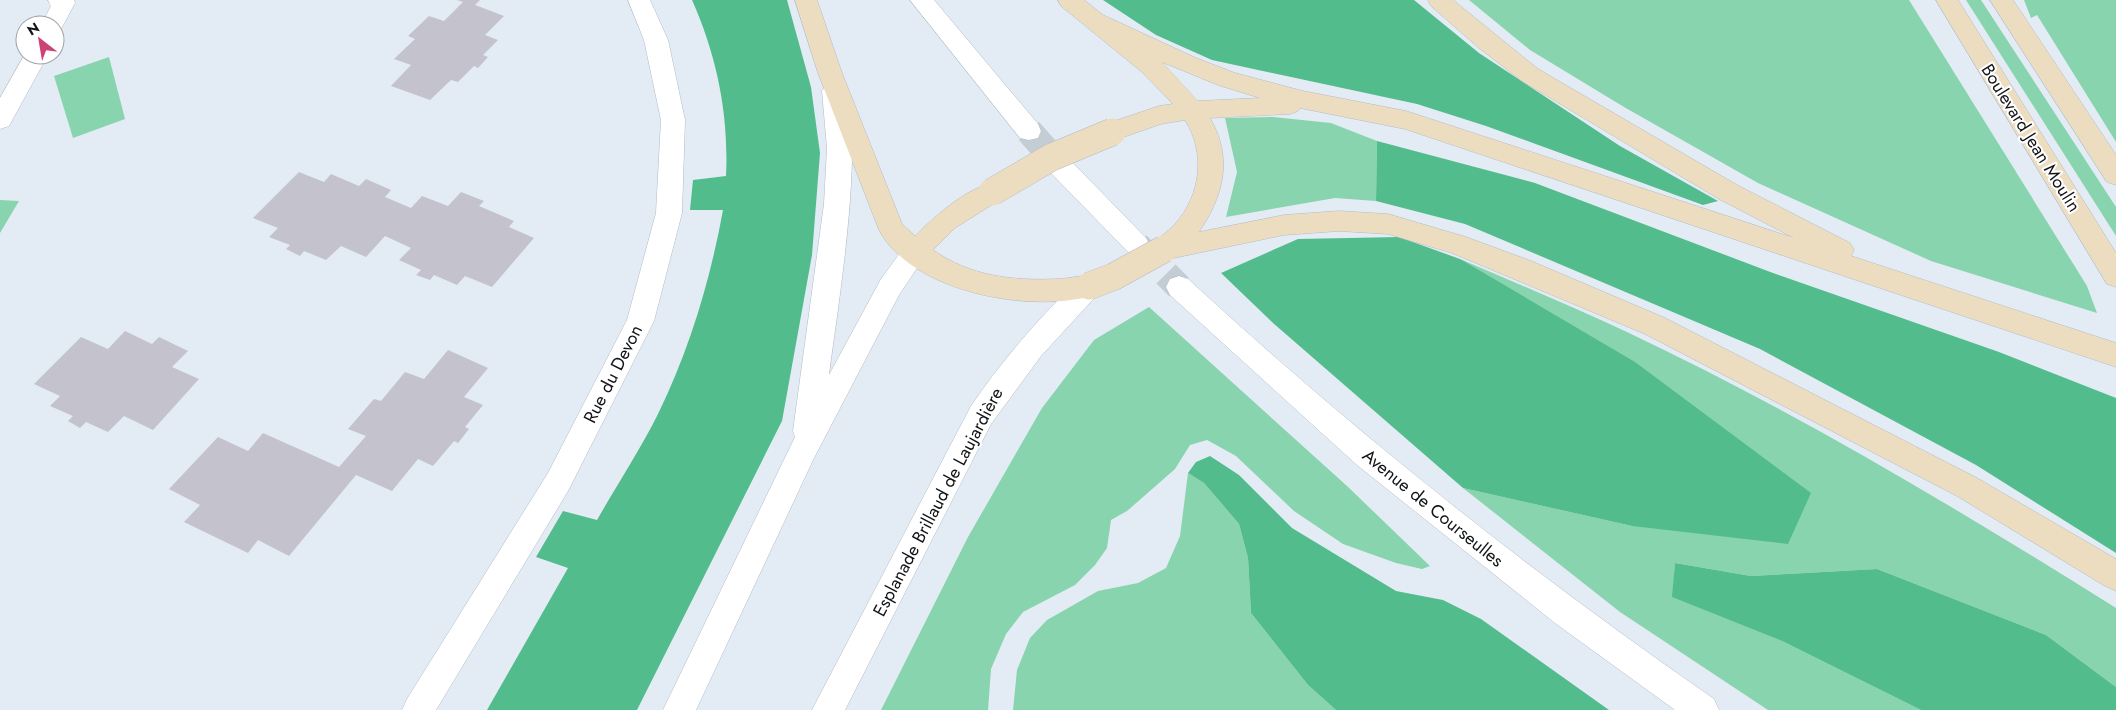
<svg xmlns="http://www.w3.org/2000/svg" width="2116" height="710" font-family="Jost,sans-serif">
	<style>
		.green { fill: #88d4ae }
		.forest { fill: #53bc8d }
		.building { fill: #c3c2cd }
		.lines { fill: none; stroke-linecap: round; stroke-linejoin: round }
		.tertiary-tunnel { stroke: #c4ccd4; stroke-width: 27; stroke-dasharray: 27 14; stroke-linecap: butt }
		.pedestrian-casing { stroke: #b3bbc4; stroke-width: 1 }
		.minor-casing { stroke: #b3bbc4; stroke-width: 1 }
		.tertiary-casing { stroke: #b3bbc4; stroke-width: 1 }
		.secondary-casing { stroke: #b3bbc4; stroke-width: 1 }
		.pedestrian { fill: #fff; fill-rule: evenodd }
		.minor { fill: #fff; fill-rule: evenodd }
		.tertiary { fill: #fff; fill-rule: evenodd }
		.secondary { fill: #ecddc0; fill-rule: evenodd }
		.secondary-bridge-casing { stroke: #b3bbc4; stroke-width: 28; stroke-linecap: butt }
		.secondary-bridge { stroke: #ecddc0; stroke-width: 27 }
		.labels { text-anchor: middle; stroke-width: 4; stroke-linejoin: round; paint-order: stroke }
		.street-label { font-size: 18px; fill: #121518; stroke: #fff }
	</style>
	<rect width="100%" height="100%" fill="#e3ecf5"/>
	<g class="green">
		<polygon points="1469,0 1909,0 2087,286 2097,313 1931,261 1758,183 1624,107 1530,50"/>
		<polygon points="1966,0 1981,0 2116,207 2116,236"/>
		<polygon points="2024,0 2116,0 2116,142 2037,15 2031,18"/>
		<polygon points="109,57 125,119 73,138 54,76"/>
		<polygon points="1273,117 1331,123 1377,141 1376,201 1335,198 1226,217 1237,172 1225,118"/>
		<polygon points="0,200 19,201 0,233"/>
		<path d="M1460,259C1516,283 1574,307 1629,333C1798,413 1958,509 2116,608V687L2046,635L1877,569L1751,576L1675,563L1673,597L1782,641L1921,710H1768L1620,612L1463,488L1632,526Z"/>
		<polygon points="1149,307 1347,486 1430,566 1422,569 1396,563 1343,544 1294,511 1236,456 1207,440 1190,445 1175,469 1127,511 1111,520 1107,548 1095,565 1075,585 1023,612 1006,634 991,669 988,710 881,710 968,537 1042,408 1094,340"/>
		<polygon points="1188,473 1204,483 1239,524 1248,558 1251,613 1308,685 1336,710 1013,710 1017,670 1030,638 1047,620 1098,591 1138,583 1166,568 1180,536"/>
	</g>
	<g class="forest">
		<path d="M692,0H787L811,87L820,153L812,255L782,421L637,710H487L568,568L536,557L563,511L597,520C617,485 640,450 658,414C690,348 710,281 723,210H690L693,180L726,176C729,115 717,56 692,0Z"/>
		<polygon points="1103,0 1414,0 1479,53 1620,146 1718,201 1703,205 1486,126 1417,104 1212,60 1156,35"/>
		<polygon points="1377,141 1535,183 1773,273 1999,352 2116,398 2116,553 1976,465 1760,349 1465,224 1376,201"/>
		<polygon points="1399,237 1460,259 1635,362 1811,493 1788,544 1632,526 1463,488 1273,323 1221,273 1298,239"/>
		<polygon points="1210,456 1239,475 1292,528 1396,591 1443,600 1481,619 1609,710 1336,710 1308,685 1251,613 1248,558 1239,524 1204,483 1188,473 1196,462"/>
		<polygon points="1675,563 1751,576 1877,569 2046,635 2116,687 2116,710 1921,710 1782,641 1672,597"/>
	</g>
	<g class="building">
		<polygon points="457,0 480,0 475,5 504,16 485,35 498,40 483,55 488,57 478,68 474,66 458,82 451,80 430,100 391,86 411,65 394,59 415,39 408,36 429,16 444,21 463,2"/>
		<polygon points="299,172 324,182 331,174 359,186 366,179 391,190 385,197 411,208 422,196 448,206 461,192 484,201 479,206 514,221 509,227 534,238 492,287 465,276 457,285 434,275 430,280 416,275 421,270 399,260 411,248 385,236 366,257 341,246 326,260 304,251 300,256 286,249 290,245 269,237 278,228 253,218"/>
		<polygon points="125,331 152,344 159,337 188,351 172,367 199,379 153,430 124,416 108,432 86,422 80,428 68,421 73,416 50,406 60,396 34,384 81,337 108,349"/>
		<polygon points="448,350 488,368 464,397 483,405 465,427 469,429 458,443 454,441 433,466 418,459 392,491 356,475 289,556 258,540 248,553 184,522 200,505 169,489 218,437 248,451 263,433 339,467 366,436 348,429 374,399 381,401 405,372 424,379"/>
	</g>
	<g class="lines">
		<g class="tertiary-tunnel">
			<polyline points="1029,131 1060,166"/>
			<polyline points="1137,245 1179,287"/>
		</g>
		<defs>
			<g id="pedestrian">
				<polygon points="48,0 74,0 75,3 60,31 55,32 55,25 41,25 51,6"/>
				<polygon points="25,54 48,55 9,126 0,129 0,98"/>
			</g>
			<polygon id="minor" points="628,0 650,0 668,40 685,120 682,213 654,321 568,491 436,710 402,710 407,699 548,473 627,320 656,213 661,120 644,40"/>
			<g id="tertiary">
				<polygon points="910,0 934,0 1038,124 1041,131 1038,138 1029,140 1020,138"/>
				<path d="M834,82L842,85C868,130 836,317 829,375L881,279L905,246L914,242L923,246L927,253L899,295L814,458L696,710H663L795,437L793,431L824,204L827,148L822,91L826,85Z"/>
				<polygon points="1060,156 1069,159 1146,238 1150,245 1146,252 1137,255 1128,252 1051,173 1048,166 1051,159"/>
				<path d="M1089,275L1098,278L1102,286L1098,294L1041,356L991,424L845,710H812L971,406C1003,359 1039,318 1080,278Z"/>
				<path d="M1179,276L1188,279C1354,432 1529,571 1714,699L1719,710H1675L1555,623L1357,465L1170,295L1166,287L1170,279Z"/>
			</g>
			<g id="secondary">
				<path d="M795,0H817L842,73L902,224L915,236C932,219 977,177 1001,185L1005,192L1001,199L955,228L933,250C970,276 1012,281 1056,279C1071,279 1084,273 1098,278L1102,286L1098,294C1035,315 912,293 879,230L818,73Z"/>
				<path d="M1058,0H1084L1103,15L1129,27L1196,58L1235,73L1303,91L1406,111L1794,238L1719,199L1522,81L1479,48L1431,6L1428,0H1453L1538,69L1737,185L1850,243L1854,250L1851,256L2116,343V367L1405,129L1300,108L1298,111L1290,114L1210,118C1233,158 1224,195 1199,232L1284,215L1339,211L1388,214L1466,237L1531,261L1665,318L1977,478L2116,559V591L2105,586L1957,496L1645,334L1452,253L1388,234L1339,231L1284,235L1164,260L1155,256L1151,249C1156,238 1167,233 1175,224C1201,195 1206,153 1185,120L1161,124L1112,141L1103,139L1100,132L1103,125L1159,106L1173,104L1142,72L1061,6ZM1162,62L1218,85L1260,98L1198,101Z"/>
				<polygon points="1936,0 1958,0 2116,253 2116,287 2107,284"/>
				<polygon points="1990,0 2013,0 2116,155 2116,185 2107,182"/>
			</g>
		</defs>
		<use href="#pedestrian" class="pedestrian-casing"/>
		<use href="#minor" class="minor-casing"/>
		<use href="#tertiary" class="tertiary-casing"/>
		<use href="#secondary" class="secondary-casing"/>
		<use href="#pedestrian" class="pedestrian"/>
		<use href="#minor" class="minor"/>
		<use href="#tertiary" class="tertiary"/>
		<use href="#secondary" class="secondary"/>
		<defs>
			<g id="secondary-bridge">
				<polyline points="992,192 1052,157 1112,132"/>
				<polyline points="1089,286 1113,277 1164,249"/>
			</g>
		</defs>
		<use href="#secondary-bridge" class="secondary-bridge-casing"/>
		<use href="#secondary-bridge" class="secondary-bridge"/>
	</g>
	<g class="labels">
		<g class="street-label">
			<text transform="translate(2031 138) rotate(58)" y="6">Boulevard Jean Moulin</text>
			<text transform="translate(613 374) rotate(-63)" y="6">Rue du Devon</text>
			<text transform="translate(938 502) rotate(-62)" y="6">Esplanade Brillaud de Laujardière</text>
			<text transform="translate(1433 508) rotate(39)" y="6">Avenue de Courseulles</text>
		</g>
	</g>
	<g transform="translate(40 40) rotate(329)"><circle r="24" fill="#ffffff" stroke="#a0a1a3"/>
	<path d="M0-4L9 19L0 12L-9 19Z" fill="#ce4275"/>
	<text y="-8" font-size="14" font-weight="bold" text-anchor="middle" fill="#121518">N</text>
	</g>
</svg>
